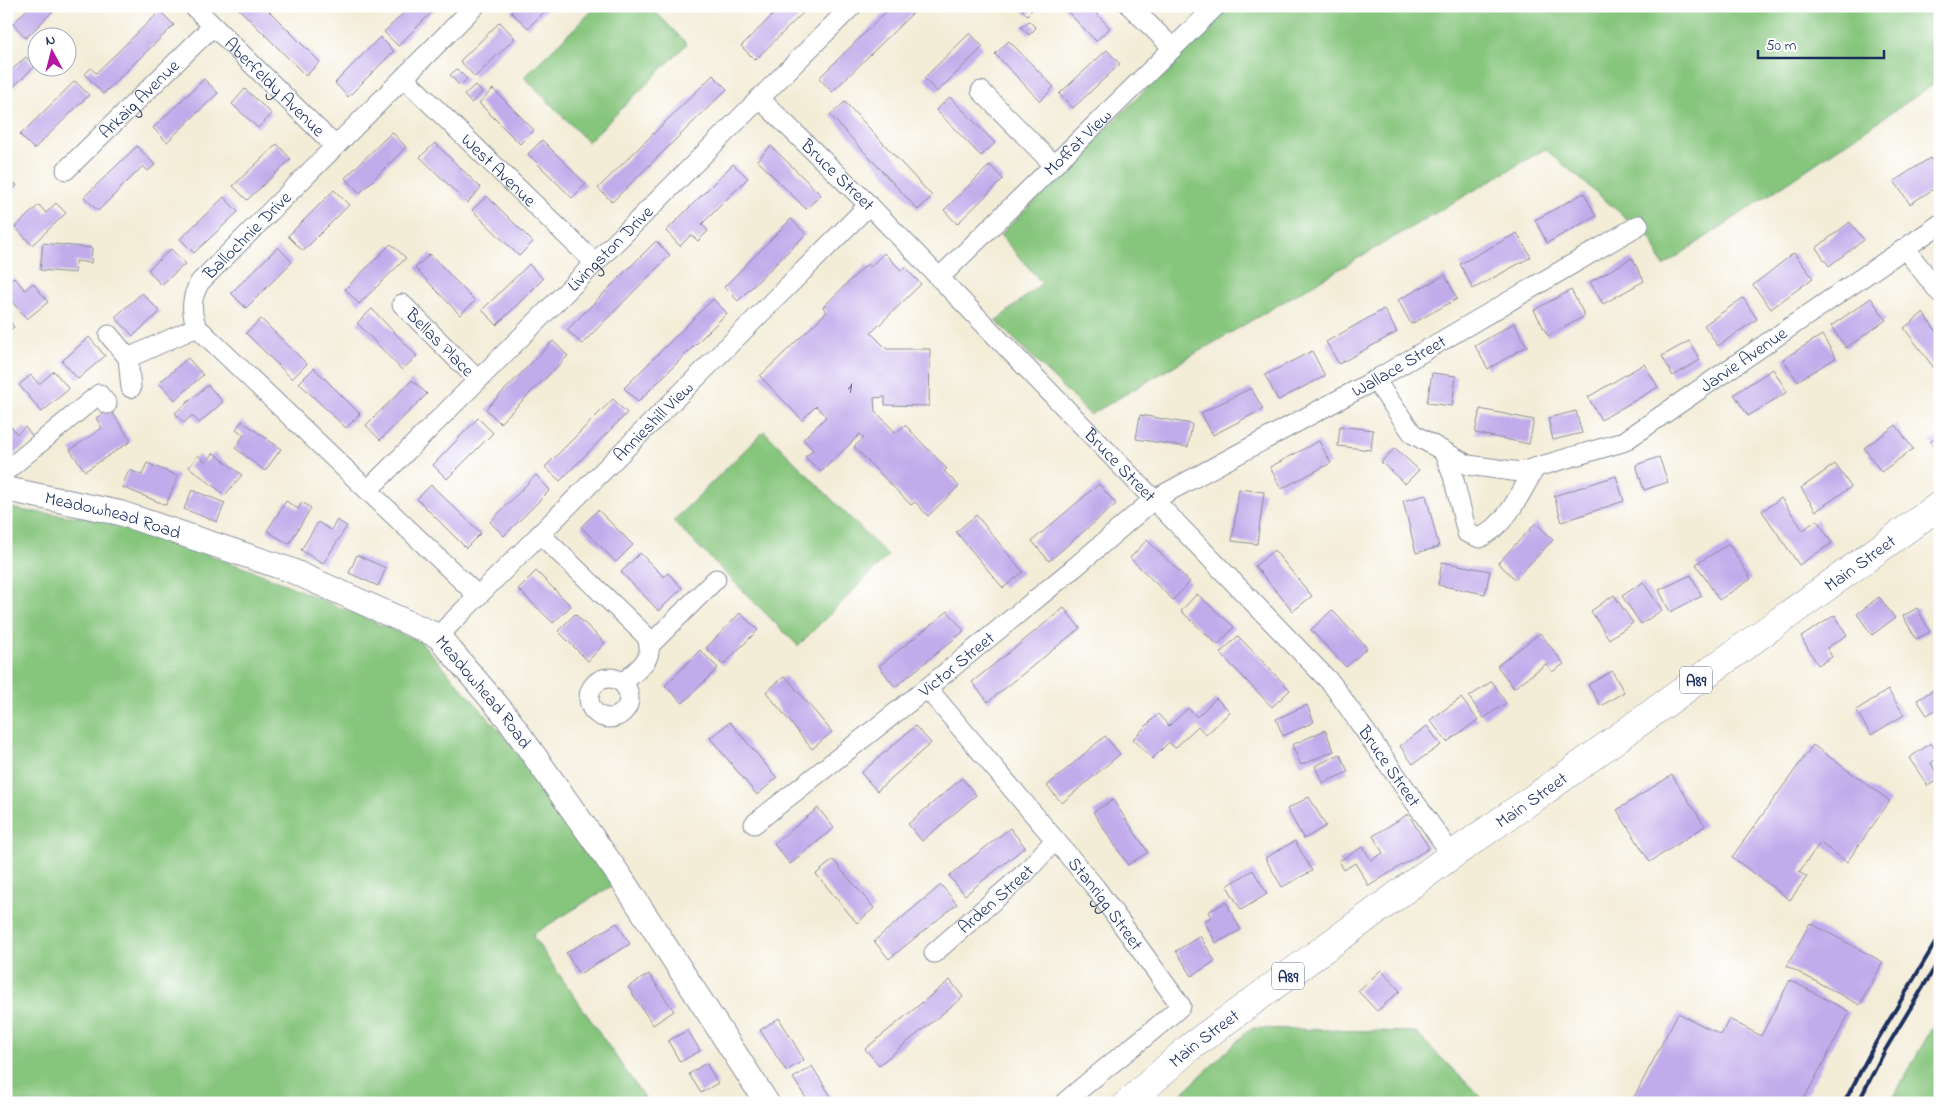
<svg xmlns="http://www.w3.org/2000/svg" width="1946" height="1109" font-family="'Indie Flower',sans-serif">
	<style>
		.green { fill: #85c57c; stroke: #507a6d }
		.building { fill: #c1abeb }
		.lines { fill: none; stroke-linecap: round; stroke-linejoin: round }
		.minor-casing { stroke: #878e9a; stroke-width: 21 }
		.tertiary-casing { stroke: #878e9a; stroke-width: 26 }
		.primary-casing { stroke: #878e9a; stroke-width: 29 }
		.minor { stroke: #fff; stroke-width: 19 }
		.tertiary { stroke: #fff; stroke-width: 24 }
		.primary { stroke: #fff; stroke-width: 28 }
		.rail { stroke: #1b2f5e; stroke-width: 4 }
		.labels { text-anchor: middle; stroke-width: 4.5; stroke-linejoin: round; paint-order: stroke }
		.number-label { font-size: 15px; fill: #444e81 }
		.shield { fill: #fff; stroke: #5f6d8e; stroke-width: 1 }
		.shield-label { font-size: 16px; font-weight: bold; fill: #1b2f5e }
		.street-label { font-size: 18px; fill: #1b2f5e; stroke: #fff }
	</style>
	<rect width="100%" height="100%" fill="#fff"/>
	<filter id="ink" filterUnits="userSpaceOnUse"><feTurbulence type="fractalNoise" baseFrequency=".02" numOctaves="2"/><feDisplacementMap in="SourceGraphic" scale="10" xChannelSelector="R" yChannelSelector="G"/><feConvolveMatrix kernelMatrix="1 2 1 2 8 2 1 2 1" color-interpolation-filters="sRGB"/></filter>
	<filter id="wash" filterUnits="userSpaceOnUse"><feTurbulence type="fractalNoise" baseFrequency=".0096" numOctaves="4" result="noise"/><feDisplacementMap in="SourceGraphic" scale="20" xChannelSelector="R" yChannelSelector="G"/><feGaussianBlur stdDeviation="1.12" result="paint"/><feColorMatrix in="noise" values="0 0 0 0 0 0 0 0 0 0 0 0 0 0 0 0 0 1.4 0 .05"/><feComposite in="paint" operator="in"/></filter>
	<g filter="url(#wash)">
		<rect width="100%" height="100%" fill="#f3ecd7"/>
		<g class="green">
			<polygon points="597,6 650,6 687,44 588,142 524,77"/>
			<polygon points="1229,6 1940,6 1940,80 1663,266 1652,240 1545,149 1090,415 996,321 1042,283 1000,235"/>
			<polygon points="764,431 888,556 798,646 673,521"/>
			<polygon points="6,507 26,511 115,521 264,575 421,642 506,738 613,885 532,935 648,1103 6,1103"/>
			<polygon points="1940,1009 1940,1103 1890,1103 1936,1021"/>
			<polygon points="1251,1028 1415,1032 1487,1103 1172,1103"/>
		</g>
		<g id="blocks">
			<g class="building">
				<polygon points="30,6 58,6 26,38 13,24"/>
				<polygon points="236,6 264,6 320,62 306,76"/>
				<polygon points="411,6 438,6 398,46 384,32"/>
				<polygon points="517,6 550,6 528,28 511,12"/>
				<polygon points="782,6 810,6 755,60 741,46"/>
				<polygon points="892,6 920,6 832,92 819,78"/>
				<polygon points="1026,6 1036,6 1027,15 1022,10"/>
				<polygon points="1062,6 1089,6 1110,28 1096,41"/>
				<polygon points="160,11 174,25 103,94 85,74 91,68 96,73"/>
				<polygon points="1029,21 1036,28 1029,35 1021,27"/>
				<polygon points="500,22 515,38 475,77 460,61"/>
				<polygon points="970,33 983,47 937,92 924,78"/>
				<polygon points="380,37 394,51 348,97 335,83"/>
				<polygon points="1009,41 1054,87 1040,101 995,54"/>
				<polygon points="1107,50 1120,64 1073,108 1059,94"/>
				<polygon points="26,57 35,66 6,94 6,75"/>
				<polygon points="457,69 467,79 460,86 450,75"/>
				<polygon points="713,75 727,89 612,202 598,188"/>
				<polygon points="204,79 218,93 167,142 153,128"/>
				<polygon points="75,81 89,95 34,149 20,135"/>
				<polygon points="475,85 482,92 471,103 464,95"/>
				<polygon points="245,89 272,114 258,128 232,104"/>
				<polygon points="493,89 534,130 520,144 479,103"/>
				<polygon points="950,97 995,143 981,156 936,110"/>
				<polygon points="845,102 932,196 918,210 830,115"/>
				<polygon points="392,132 406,147 360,193 345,178"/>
				<polygon points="542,140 586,184 572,198 528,154"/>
				<polygon points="435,143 481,188 467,203 420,157"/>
				<polygon points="277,144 291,159 247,200 233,186"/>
				<polygon points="137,146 155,165 148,171 143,166 98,211 84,197"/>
				<polygon points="771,146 821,195 806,209 757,160"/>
				<polygon points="1930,158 1940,172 1940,185 1910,204 1894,181"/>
				<polygon points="733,164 748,178 702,224 708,231 698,241 691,235 680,246 666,231"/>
				<polygon points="990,165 1003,179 957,224 944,210"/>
				<polygon points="6,178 17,185 6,201"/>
				<polygon points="334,190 349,205 303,251 288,236"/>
				<polygon points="1584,193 1596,216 1547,243 1535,220"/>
				<polygon points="487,196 533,242 519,256 472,210"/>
				<polygon points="224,197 238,212 194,253 180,239"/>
				<polygon points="56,203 66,213 32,245 15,227 39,205 46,213"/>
				<polygon points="791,219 806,234 738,301 724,287"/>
				<polygon points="1850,222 1864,240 1829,266 1816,248"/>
				<polygon points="1517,233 1531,257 1473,289 1460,264"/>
				<polygon points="656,241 670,255 582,344 567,330"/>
				<polygon points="43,243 92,248 91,263 76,261 75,273 40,270"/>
				<polygon points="391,244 406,258 359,304 345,289"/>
				<polygon points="278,247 292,262 246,308 231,293"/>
				<polygon points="171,249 185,264 161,285 148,270"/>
				<polygon points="884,253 901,270 904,267 921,284 871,333 887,349 930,349 929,406 885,405 885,397 874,398 875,411 896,433 905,425 947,469 944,471 959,486 928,516 915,502 911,505 854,447 864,438 860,434 821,472 805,457 813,450 803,439 826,417 816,406 802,420 760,376 827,312 823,307 867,264 870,267"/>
				<polygon points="1794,253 1813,278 1771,309 1753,285"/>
				<polygon points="430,254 475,301 460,315 415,268"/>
				<polygon points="1632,258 1644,281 1603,304 1590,282"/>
				<polygon points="529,264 543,279 497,325 482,310"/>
				<polygon points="1445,275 1457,299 1411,324 1398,300"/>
				<polygon points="14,277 25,290 33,283 48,302 27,319 6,295 6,284"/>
				<polygon points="1571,290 1585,316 1548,336 1534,310"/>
				<polygon points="142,293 160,312 133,336 115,317"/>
				<polygon points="1743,298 1757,319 1718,346 1704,325"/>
				<polygon points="1871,298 1886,320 1846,348 1831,326"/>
				<polygon points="713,299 727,313 638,402 624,388"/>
				<polygon points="372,309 417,356 402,370 357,323"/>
				<polygon points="1384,309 1397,332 1339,364 1326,342"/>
				<polygon points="1923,313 1940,336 1940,376 1904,328"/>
				<polygon points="6,317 14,327 6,333"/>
				<polygon points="261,319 307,364 292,379 246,333"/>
				<polygon points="1514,323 1527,346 1488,369 1475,346"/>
				<polygon points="1822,335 1836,358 1797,381 1783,359"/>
				<polygon points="89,337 105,356 78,379 62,361"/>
				<polygon points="553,341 568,356 500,423 486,409"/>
				<polygon points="1689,341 1700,360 1673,376 1662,356"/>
				<polygon points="1312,351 1325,376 1278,400 1265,375"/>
				<polygon points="188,358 203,375 175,400 159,383"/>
				<polygon points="1644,364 1658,387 1601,420 1588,397"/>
				<polygon points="314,368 360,414 346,428 299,383"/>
				<polygon points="1773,369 1787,392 1748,416 1734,394"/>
				<polygon points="54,371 69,389 42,412 19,385 31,375 39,384"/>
				<polygon points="1432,373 1456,376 1452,406 1427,403"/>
				<polygon points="412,380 427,394 380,440 366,425"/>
				<polygon points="208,385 223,402 199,423 192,415 184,423 175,413"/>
				<polygon points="1251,388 1263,409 1213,435 1201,413"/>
				<polygon points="613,399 627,413 560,481 545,467"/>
				<polygon points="110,409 131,441 85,471 70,450 102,428 96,418"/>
				<polygon points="1480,409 1534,420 1529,444 1475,433"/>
				<polygon points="1576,411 1582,433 1553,440 1548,418"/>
				<polygon points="1140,415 1192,424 1188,447 1136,439"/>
				<polygon points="478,418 493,433 447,479 433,465"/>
				<polygon points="242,421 281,449 265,471 235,448 244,435 236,429"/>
				<polygon points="9,424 17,434 25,427 34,438 6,461 6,426"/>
				<polygon points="1896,425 1913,449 1881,472 1864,448"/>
				<polygon points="1340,426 1373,430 1371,450 1338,446"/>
				<polygon points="1940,435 1940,456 1930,442"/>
				<polygon points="1319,441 1331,463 1281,489 1270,467"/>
				<polygon points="1395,448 1419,470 1405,484 1381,462"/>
				<polygon points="214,453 242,475 225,495 189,467 198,455 206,462"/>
				<polygon points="1659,457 1668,482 1644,490 1636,465"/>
				<polygon points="147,463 178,476 166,505 122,487 129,470 142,475"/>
				<polygon points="1835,464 1851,487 1816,511 1801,488"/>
				<polygon points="536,475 550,490 504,536 490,522"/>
				<polygon points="1616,476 1624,501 1562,522 1554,496"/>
				<polygon points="1099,484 1116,504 1049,561 1032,541"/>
				<polygon points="431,485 481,533 466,548 417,499"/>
				<polygon points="1239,489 1264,492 1257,544 1232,541"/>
				<polygon points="192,490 225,503 217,522 184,509"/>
				<polygon points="1426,495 1439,547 1416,553 1403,501"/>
				<polygon points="1781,498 1803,530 1817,520 1832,543 1799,565 1762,511"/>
				<polygon points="286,501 298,509 302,502 311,508 289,544 267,531"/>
				<polygon points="598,510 633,545 616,562 581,527"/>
				<polygon points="976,515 1023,572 1003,588 956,532"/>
				<polygon points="337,520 347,526 323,564 301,550 318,522 331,530"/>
				<polygon points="1536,523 1553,540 1515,579 1498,563"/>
				<polygon points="1147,540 1190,582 1173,600 1130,558"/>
				<polygon points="1729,544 1751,579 1719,600 1696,564"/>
				<polygon points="1274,550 1312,596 1293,611 1255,566"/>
				<polygon points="640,553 664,577 668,573 682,588 659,611 621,572"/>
				<polygon points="357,555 386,568 378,586 349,573"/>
				<polygon points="1442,562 1490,571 1485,594 1438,585"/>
				<polygon points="536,571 571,606 553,623 518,589"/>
				<polygon points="1691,575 1702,596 1670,612 1659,590"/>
				<polygon points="1643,582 1662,610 1641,624 1622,596"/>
				<polygon points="1197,594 1234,627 1218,645 1181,611"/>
				<polygon points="1614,595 1633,623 1609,639 1591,611"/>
				<polygon points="1879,597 1895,618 1872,635 1857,614"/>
				<polygon points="1064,608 1080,628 988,702 972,682"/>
				<polygon points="1917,608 1930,632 1916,639 1903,616"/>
				<polygon points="1332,610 1367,648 1346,667 1311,630"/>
				<polygon points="948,611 964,631 895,687 879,666"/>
				<polygon points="740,613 758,630 723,665 706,648"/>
				<polygon points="575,614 605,643 588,661 558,631"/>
				<polygon points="1835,615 1847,635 1827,648 1832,657 1818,665 1801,637"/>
				<polygon points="1540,633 1564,664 1552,672 1546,664 1514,688 1497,666"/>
				<polygon points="1238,636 1290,690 1272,707 1220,653"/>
				<polygon points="700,650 718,668 683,703 665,686"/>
				<polygon points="1612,671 1624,692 1601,706 1588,685"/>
				<polygon points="785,676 832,732 812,749 766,692"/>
				<polygon points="1492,681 1506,703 1484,718 1469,697"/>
				<polygon points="1940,686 1940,707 1927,715 1917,700"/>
				<polygon points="1888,690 1904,715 1871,735 1856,710"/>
				<polygon points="1216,698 1230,712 1206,735 1198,726 1175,748 1169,742 1152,759 1133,739 1158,714 1169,726 1188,708 1197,717"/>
				<polygon points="1461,698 1478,720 1447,742 1430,720"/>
				<polygon points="1307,705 1314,722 1283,736 1276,719"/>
				<polygon points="730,722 777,778 757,795 710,738"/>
				<polygon points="915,726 931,743 877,791 861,773"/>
				<polygon points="1427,726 1441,745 1413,764 1400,746"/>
				<polygon points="1325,730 1334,751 1301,765 1292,745"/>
				<polygon points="1105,736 1120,754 1062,803 1047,786"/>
				<polygon points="1931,743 1940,756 1931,763 1940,778 1928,786 1909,758"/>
				<polygon points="1813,745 1890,801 1847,862 1820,843 1799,872 1807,877 1790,900 1732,857"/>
				<polygon points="1340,754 1348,772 1323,783 1315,766"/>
				<polygon points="1672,775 1705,826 1650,862 1617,810"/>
				<polygon points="962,778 976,795 922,841 908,824"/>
				<polygon points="1309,797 1326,826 1304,839 1287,809"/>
				<polygon points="1113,800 1148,852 1128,865 1093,812"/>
				<polygon points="818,808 834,828 790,864 774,844"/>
				<polygon points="1408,814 1429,848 1369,886 1355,863 1344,870 1339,861 1363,847 1371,860 1383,853 1373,836"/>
				<polygon points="1010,828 1025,847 965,895 949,876"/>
				<polygon points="1295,841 1312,871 1282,887 1265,858"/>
				<polygon points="833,860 874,908 857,923 816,874"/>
				<polygon points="1253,870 1267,894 1241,910 1227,886"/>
				<polygon points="941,885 957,904 889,959 874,941"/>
				<polygon points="1226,902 1241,930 1216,943 1204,921 1211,917 1208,912"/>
				<polygon points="617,923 630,944 579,974 566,953"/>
				<polygon points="1810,923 1883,962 1860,1005 1787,966"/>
				<polygon points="1200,936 1215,961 1192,976 1176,951"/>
				<polygon points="1381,970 1400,991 1377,1011 1358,991"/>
				<polygon points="649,974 674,1011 653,1025 628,987"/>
				<polygon points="950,980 963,997 879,1065 865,1049"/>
				<polygon points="1790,980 1850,1012 1802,1103 1631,1103 1678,1013 1721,1035 1729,1019 1761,1036"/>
				<polygon points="779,1018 804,1060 786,1071 760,1030"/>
				<polygon points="688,1030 700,1051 680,1062 668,1041"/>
				<polygon points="706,1063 718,1083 701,1093 689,1074"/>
				<polygon points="812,1066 835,1103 809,1103 793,1078"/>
			</g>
		</g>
	</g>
	<g filter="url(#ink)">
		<use href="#blocks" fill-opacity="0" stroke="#878e9a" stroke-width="1"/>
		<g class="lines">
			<defs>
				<g id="minor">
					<path id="s1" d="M193,6L335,146"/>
					<path d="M475,6L200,282C191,297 190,311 197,327L478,596"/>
					<polyline points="1130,6 1173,48"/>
					<path id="s2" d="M404,78L595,263"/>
					<polyline points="981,91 1054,165"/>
					<path id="s3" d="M759,98L869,205L1332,684L1452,855"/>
					<path id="s4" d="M66,170L213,26"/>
					<polyline points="1905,249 1940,293"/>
					<path id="s5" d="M939,278L1216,6"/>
					<path id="s6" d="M402,304L478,380"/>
					<polyline points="109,335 128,358 131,388"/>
					<polyline points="128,358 197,327"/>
					<path id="s7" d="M1375,380L1413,434L1468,465L1520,472L1623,442L1940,224"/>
					<path d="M1443,451L1453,476L1467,533L1480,538C1507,524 1520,494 1535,468"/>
					<polyline points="6,471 99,394 107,404"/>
					<path id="s8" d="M368,490L852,6"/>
					<path d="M540,534L646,636C657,659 638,668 623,683"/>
					<path id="s9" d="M438,636L869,205"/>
					<polyline points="650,645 716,579"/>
					<circle cx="609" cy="698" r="20"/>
					<path id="s10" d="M927,688L1095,887L1181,1006C1144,1040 1102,1069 1064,1103"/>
					<path id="s11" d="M754,824L927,688L1074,568L1153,500L1375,380L1639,225"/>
					<path id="s12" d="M934,953L1026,872L1055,840"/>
				</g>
				<g id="tertiary">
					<path id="s13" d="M6,489L120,513L290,570L438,636L506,716L621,878L767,1103"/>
				</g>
				<g id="primary">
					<path id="s14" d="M1128,1103L1189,1048L1452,855L1547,789L1940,505"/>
				</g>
			</defs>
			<use href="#minor" class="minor-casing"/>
			<use href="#tertiary" class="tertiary-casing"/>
			<use href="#primary" class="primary-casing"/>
			<use href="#minor" class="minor"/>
			<use href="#tertiary" class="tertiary"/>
			<use href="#primary" class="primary"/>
			<g class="rail">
				<polyline points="1844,1103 1875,1044 1940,935"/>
				<polyline points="1858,1103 1884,1052 1940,959"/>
			</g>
		</g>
	</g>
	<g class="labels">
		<g class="number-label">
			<text x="850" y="392">1</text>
		</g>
		<g class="shield">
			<rect x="1680" y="666.5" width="32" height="27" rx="4"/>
			<rect x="1272" y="962.5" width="32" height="27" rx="4"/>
		</g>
		<g class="shield-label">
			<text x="1696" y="686">A89</text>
			<text x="1288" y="982">A89</text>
		</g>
		<g class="street-label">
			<text dy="6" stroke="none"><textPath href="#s1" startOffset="115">Aberfeldy Avenue</textPath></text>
			<text dy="6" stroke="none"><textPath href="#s4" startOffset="102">Arkaig Avenue</textPath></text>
			<text dy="6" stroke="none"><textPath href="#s5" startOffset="194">Moffat View</textPath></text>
			<text dy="6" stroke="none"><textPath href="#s2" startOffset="132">West Avenue</textPath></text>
			<text dy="6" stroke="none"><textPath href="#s3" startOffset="110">Bruce Street</textPath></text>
			<text transform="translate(247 235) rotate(-45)" y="6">Ballochnie Drive</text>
			<text dy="6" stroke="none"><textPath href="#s8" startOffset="342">Livingston Drive</textPath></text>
			<text dy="6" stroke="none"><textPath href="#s6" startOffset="54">Bellas Place</textPath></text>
			<text dy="6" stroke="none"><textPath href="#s7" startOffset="435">Jarvie Avenue</textPath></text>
			<text dy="6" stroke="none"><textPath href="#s11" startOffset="794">Wallace Street</textPath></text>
			<text dy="6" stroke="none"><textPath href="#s9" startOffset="304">Annieshill View</textPath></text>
			<text dy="6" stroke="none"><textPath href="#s3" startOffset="515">Bruce Street</textPath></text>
			<text dy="6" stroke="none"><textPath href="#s13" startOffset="110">Meadowhead Road</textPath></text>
			<text dy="6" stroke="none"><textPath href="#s14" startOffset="910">Main Street</textPath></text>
			<text dy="6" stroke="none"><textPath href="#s11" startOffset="258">Victor Street</textPath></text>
			<text dy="6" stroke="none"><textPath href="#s13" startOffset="530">Meadowhead Road</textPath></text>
			<text dy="6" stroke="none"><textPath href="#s3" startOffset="920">Bruce Street</textPath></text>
			<text dy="6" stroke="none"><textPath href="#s14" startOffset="505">Main Street</textPath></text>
			<text dy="6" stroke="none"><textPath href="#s12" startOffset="82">Arden Street</textPath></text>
			<text dy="6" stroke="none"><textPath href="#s10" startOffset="280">Stanrigg Street</textPath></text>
			<text dy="6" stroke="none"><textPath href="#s14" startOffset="100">Main Street</textPath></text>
		</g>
	</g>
	<rect width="1946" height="1109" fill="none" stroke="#fff" stroke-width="25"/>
	<g transform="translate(52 52) rotate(353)"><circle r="24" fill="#ffffff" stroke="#a4acbf"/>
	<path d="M0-4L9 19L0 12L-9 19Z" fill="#b5179e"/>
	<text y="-8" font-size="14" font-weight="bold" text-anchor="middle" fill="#1b2f5e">N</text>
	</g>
	<path d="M1758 50v8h126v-8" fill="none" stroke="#1b2f5e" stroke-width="2.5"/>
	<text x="1766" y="50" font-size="15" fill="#1b2f5e" stroke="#ffffff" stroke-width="4" paint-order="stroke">50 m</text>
</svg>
